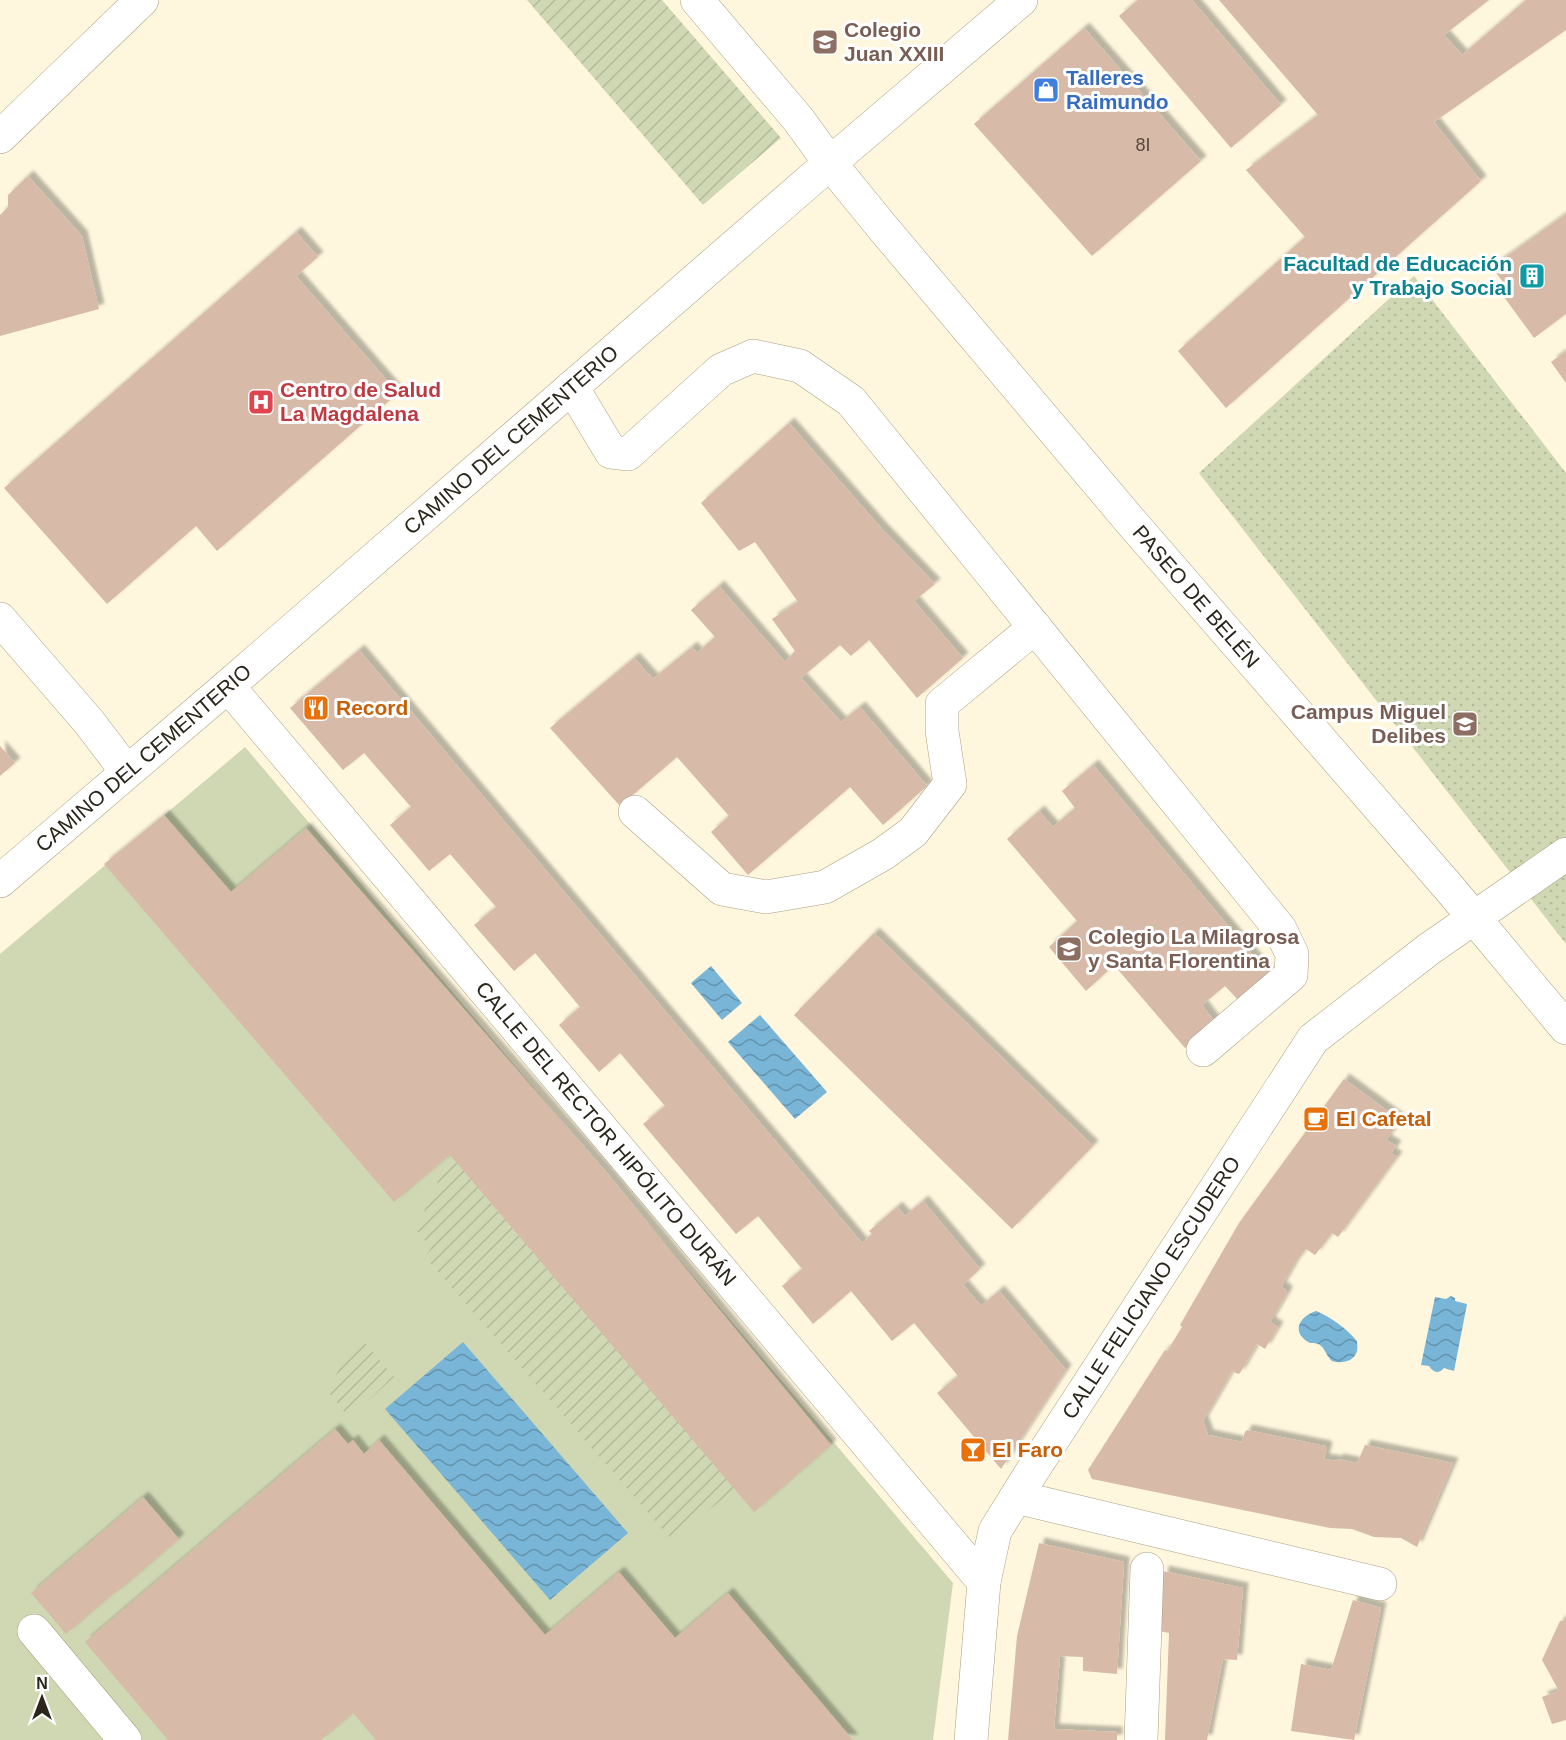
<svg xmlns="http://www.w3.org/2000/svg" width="1566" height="1740" font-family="Arial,sans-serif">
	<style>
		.grass { fill: #d0d8b3 }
		.park { fill: url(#park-dots) }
		.garden { fill: url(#garden-furrows) }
		.water { fill: url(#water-waves) }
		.building { fill: #d7baa7; filter: url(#shadow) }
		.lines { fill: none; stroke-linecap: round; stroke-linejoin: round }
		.minor-casing { stroke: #aaa083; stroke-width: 34 }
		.major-casing { stroke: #aaa083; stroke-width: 34 }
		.minor { stroke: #fff; stroke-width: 33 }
		.major { stroke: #fff; stroke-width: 33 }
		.labels { text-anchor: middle; stroke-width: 6; stroke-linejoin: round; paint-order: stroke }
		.number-label { font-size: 18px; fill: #554b3e }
		.education-label { font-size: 21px; font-weight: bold; fill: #785e54; stroke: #fff; text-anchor: start }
		.shop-label { font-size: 21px; font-weight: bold; fill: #366cbe; stroke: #fff; text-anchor: start }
		.culture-label { font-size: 21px; font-weight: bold; fill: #0d838f; stroke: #fff; text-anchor: end }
		.health-label { font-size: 21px; font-weight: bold; fill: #be3a42; stroke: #fff; text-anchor: start }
		.street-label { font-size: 21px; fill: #2a261b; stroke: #fff }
		.food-label { font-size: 21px; font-weight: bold; fill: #c56008; stroke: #fff; text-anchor: start }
	</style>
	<defs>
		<pattern id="park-dots" width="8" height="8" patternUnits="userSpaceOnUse" patternTransform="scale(1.5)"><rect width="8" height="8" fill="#d0d8b3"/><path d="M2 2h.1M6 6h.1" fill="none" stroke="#b3b999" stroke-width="1.8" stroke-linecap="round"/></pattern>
		<pattern id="garden-furrows" width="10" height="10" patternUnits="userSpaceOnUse" patternTransform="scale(1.5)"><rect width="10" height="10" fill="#d0d8b3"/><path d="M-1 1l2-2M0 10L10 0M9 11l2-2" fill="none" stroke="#b3b999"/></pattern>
		<pattern id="water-waves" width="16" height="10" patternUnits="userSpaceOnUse" patternTransform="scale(1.5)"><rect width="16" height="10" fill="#79b5d6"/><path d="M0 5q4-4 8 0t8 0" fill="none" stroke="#6393ad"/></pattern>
		<filter id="shadow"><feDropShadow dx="5.5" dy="-5.5" stdDeviation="1.5" flood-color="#0004"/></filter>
	</defs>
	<rect width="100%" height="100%" fill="#fef6dd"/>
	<polygon class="grass" points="245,747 953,1583 933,1740 0,1740 0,954"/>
	<polygon class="park" points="1414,276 1566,473 1566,944 1199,473"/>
	<g class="garden">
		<polygon points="527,0 662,0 781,138 703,205"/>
		<polygon points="450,1155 735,1489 672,1540 425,1257 431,1248 416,1229"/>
		<polygon points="361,1338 394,1377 349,1418 328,1392 349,1347"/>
	</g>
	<g class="water">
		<polygon points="711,966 742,1003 722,1020 691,983"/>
		<polygon points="760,1015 827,1092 795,1119 728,1042"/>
		<path d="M1451,1296L1455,1298V1301L1467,1304L1454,1371L1444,1368C1438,1375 1433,1372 1429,1366L1421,1365L1435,1297L1446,1299Z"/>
		<path d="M1316,1311C1331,1317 1347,1329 1357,1341C1357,1344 1358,1348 1357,1351C1354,1362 1341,1364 1332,1361C1323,1352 1325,1342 1310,1343C1291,1333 1298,1317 1316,1311Z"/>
		<polygon points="463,1342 628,1533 550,1600 385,1409"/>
	</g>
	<g class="building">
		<polygon points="1138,0 1192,0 1281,105 1231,148 1119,16"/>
		<polygon points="1219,0 1489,0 1444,35 1462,55 1526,0 1566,0 1566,30 1434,122 1481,181 1226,408 1178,351 1305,237 1246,170 1318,115"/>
		<polygon points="1084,28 1201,161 1092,256 974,124"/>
		<polygon points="28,176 82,236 99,309 0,336 0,215 8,207 8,195"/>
		<polygon points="1566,214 1566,314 1534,338 1499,290 1505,285 1492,267"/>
		<polygon points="296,232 318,257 296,276 398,393 217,551 196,526 107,604 4,488"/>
		<polygon points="1566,351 1566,383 1551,362"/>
		<polygon points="789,423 882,529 935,584 914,601 963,658 917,698 869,640 851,656 840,645 801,678 841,722 860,707 927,786 883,825 850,787 748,875 711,832 729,816 677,757 620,806 550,728 634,658 653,679 692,647 697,653 715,637 691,610 719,586 785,662 795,651 772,619 798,602 755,542 739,551 701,503"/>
		<polygon points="359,650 862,1243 872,1234 869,1231 897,1207 905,1216 923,1201 980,1269 963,1285 981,1306 999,1291 1066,1370 1001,1469 937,1393 958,1376 914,1323 892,1341 851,1291 813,1324 782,1286 802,1269 758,1216 736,1234 643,1124 665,1106 620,1053 599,1072 559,1025 580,1007 535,953 514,971 474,925 496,907 450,854 429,871 390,825 411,807 364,753 343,770 290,708"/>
		<polygon points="0,746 15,763 0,776"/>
		<polygon points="1093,765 1271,977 1240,1002 1225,986 1202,1005 1215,1022 1185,1048 1114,965 1086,991 1049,947 1077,921 1007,839 1039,811 1053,827 1075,808 1062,791"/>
		<polygon points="164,815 231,892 306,828 606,1172 831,1445 754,1512 450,1155 394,1202 104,864"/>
		<polygon points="874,933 1093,1146 1012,1229 794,1015"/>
		<polygon points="1344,1079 1400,1120 1386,1140 1396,1146 1391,1153 1397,1157 1338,1237 1332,1233 1315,1255 1306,1249 1294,1264 1281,1287 1286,1290 1287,1293 1270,1322 1278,1327 1265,1349 1257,1344 1240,1373 1238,1374 1232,1371 1203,1421 1208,1435 1242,1442 1245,1432 1247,1430 1325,1446 1327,1448 1324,1459 1337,1461 1338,1459 1357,1463 1365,1445 1453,1463 1417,1547 1401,1538 1374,1537 1352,1529 1330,1528 1092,1479 1088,1470 1165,1350 1168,1351 1171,1345 1182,1327 1180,1325 1239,1223"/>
		<polygon points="335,1429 348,1444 353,1440 364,1454 379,1440 545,1635 619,1572 675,1638 728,1593 853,1740 376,1740 353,1713 321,1740 168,1740 85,1642"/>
		<polygon points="143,1497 179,1539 116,1593 115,1592 66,1634 31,1593"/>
		<polygon points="1039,1543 1124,1562 1117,1674 1083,1671 1083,1657 1060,1656 1054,1729 1117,1732 1117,1740 1008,1740 1017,1636"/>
		<polygon points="1163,1571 1243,1588 1237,1660 1223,1659 1207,1740 1165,1740 1169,1633 1159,1631"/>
		<polygon points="1353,1600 1381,1608 1354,1740 1291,1731 1301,1664 1331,1670"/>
		<polygon points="1566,1620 1566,1720 1552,1724 1542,1697 1559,1691 1542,1660 1560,1621"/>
	</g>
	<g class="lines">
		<defs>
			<g id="minor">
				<path id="s1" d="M697,0L798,119L830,163L883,228L1132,523L1450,889L1566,1028"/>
				<polyline points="0,137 142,0"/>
				<polyline points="572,387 611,452 628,454 721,370 753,356 800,366 851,401 1280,929 1292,954 1291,975 1203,1050"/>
				<polyline points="0,619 89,722 127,772"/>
				<path id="s2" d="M228,686L984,1582"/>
				<polyline points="635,812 722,889 766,897 825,887 883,854 913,832 950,784 942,731 942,704 1035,627"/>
				<polyline points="1016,1497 1380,1584"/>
				<polyline points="34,1631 125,1740"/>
				<path id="s3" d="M971,1740L984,1582L995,1531L1031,1473L1313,1039L1429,949L1566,854"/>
				<polyline points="1141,1740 1147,1569"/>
			</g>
			<g id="major">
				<path id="s4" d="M0,881L228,686L830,163L1021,0"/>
			</g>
		</defs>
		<use href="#minor" class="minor-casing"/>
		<use href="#major" class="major-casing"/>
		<use href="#minor" class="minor"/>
		<use href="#major" class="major"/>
	</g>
	<defs>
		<symbol id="school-square" viewBox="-11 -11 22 22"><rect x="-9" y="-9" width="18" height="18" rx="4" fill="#8d6e63" stroke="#fff"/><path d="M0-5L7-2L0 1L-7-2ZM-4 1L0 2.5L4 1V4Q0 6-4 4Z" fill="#fff"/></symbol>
		<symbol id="shop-square" viewBox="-11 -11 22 22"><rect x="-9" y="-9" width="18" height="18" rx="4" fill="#3f7fe0" stroke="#fff"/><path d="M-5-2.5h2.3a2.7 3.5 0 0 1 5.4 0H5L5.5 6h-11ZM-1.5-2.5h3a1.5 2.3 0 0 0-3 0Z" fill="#fff"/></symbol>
		<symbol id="building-square" viewBox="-11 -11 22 22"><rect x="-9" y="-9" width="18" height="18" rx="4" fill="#0f9aa8" stroke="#fff"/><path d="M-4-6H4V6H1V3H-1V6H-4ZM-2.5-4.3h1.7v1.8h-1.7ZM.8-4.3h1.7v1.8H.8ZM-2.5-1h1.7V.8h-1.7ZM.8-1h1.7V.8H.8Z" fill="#fff"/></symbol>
		<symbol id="hospital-square" viewBox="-11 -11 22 22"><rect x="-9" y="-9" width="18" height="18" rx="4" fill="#e0444e" stroke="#fff"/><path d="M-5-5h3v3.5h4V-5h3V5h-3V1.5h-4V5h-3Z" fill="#fff"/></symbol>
		<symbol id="restaurant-square" viewBox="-11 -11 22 22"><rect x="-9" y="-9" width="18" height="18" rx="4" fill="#e8710a" stroke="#fff"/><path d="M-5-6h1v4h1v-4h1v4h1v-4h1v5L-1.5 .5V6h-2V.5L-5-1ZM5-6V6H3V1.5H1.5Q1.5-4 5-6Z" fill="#fff"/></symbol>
		<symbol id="university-square" viewBox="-11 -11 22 22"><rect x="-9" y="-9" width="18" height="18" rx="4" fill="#8d6e63" stroke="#fff"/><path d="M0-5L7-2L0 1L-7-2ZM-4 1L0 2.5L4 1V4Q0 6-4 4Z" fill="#fff"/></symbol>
		<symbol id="cafe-square" viewBox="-11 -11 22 22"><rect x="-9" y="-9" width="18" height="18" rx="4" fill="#e8710a" stroke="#fff"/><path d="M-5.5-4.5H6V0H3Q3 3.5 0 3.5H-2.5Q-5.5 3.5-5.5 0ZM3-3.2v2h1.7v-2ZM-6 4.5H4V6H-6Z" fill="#fff"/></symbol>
		<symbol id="bar-square" viewBox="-11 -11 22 22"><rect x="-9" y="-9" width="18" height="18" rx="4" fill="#e8710a" stroke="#fff"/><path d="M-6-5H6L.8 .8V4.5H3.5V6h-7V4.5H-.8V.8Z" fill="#fff"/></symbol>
	</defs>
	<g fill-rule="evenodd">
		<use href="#school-square" x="810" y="27" width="30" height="30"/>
		<use href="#shop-square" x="1031" y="75" width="30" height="30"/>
		<use href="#building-square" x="1517" y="261" width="30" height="30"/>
		<use href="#hospital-square" x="246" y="387" width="30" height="30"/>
		<use href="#restaurant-square" x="301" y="693" width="30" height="30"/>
		<use href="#university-square" x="1450" y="709" width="30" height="30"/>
		<use href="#school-square" x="1054" y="934" width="30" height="30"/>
		<use href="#cafe-square" x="1301" y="1104" width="30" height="30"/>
		<use href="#bar-square" x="958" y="1435" width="30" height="30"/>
	</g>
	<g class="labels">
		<g class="number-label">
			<text x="1143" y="151">8I</text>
		</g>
		<g class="education-label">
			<text x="844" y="37">Colegio<tspan x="844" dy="24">Juan XXIII</tspan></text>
			<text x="1446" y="719" text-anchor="end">Campus Miguel<tspan x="1446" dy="24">Delibes</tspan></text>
			<text x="1088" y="944">Colegio La Milagrosa<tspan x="1088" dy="24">y Santa Florentina</tspan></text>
		</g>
		<g class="shop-label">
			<text x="1066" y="85">Talleres<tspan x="1066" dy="24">Raimundo</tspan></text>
		</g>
		<g class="culture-label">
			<text x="1512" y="271">Facultad de Educación<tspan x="1512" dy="24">y Trabajo Social</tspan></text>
		</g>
		<g class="health-label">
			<text x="280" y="397">Centro de Salud<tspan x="280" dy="24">La Magdalena</tspan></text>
		</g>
		<g class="street-label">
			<text dy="7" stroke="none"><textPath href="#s4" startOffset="675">CAMINO DEL CEMENTERIO</textPath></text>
			<text dy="7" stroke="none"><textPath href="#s1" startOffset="778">PASEO DE BELÉN</textPath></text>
			<text dy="7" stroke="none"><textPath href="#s4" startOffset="189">CAMINO DEL CEMENTERIO</textPath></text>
			<text dy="7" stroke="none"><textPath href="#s2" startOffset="586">CALLE DEL RECTOR HIPÓLITO DURÁN</textPath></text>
			<text dy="7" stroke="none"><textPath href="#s3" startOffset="500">CALLE FELICIANO ESCUDERO</textPath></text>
		</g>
		<g class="food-label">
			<text x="336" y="715">Record</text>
			<text x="1336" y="1126">El Cafetal</text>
			<text x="992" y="1457">El Faro</text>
		</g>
	</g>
	<g transform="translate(42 1698)" stroke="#ffffff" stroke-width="4.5" paint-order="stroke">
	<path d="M0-4.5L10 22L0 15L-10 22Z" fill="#2a261b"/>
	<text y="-9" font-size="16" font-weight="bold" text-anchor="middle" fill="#2a261b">N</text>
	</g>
</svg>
